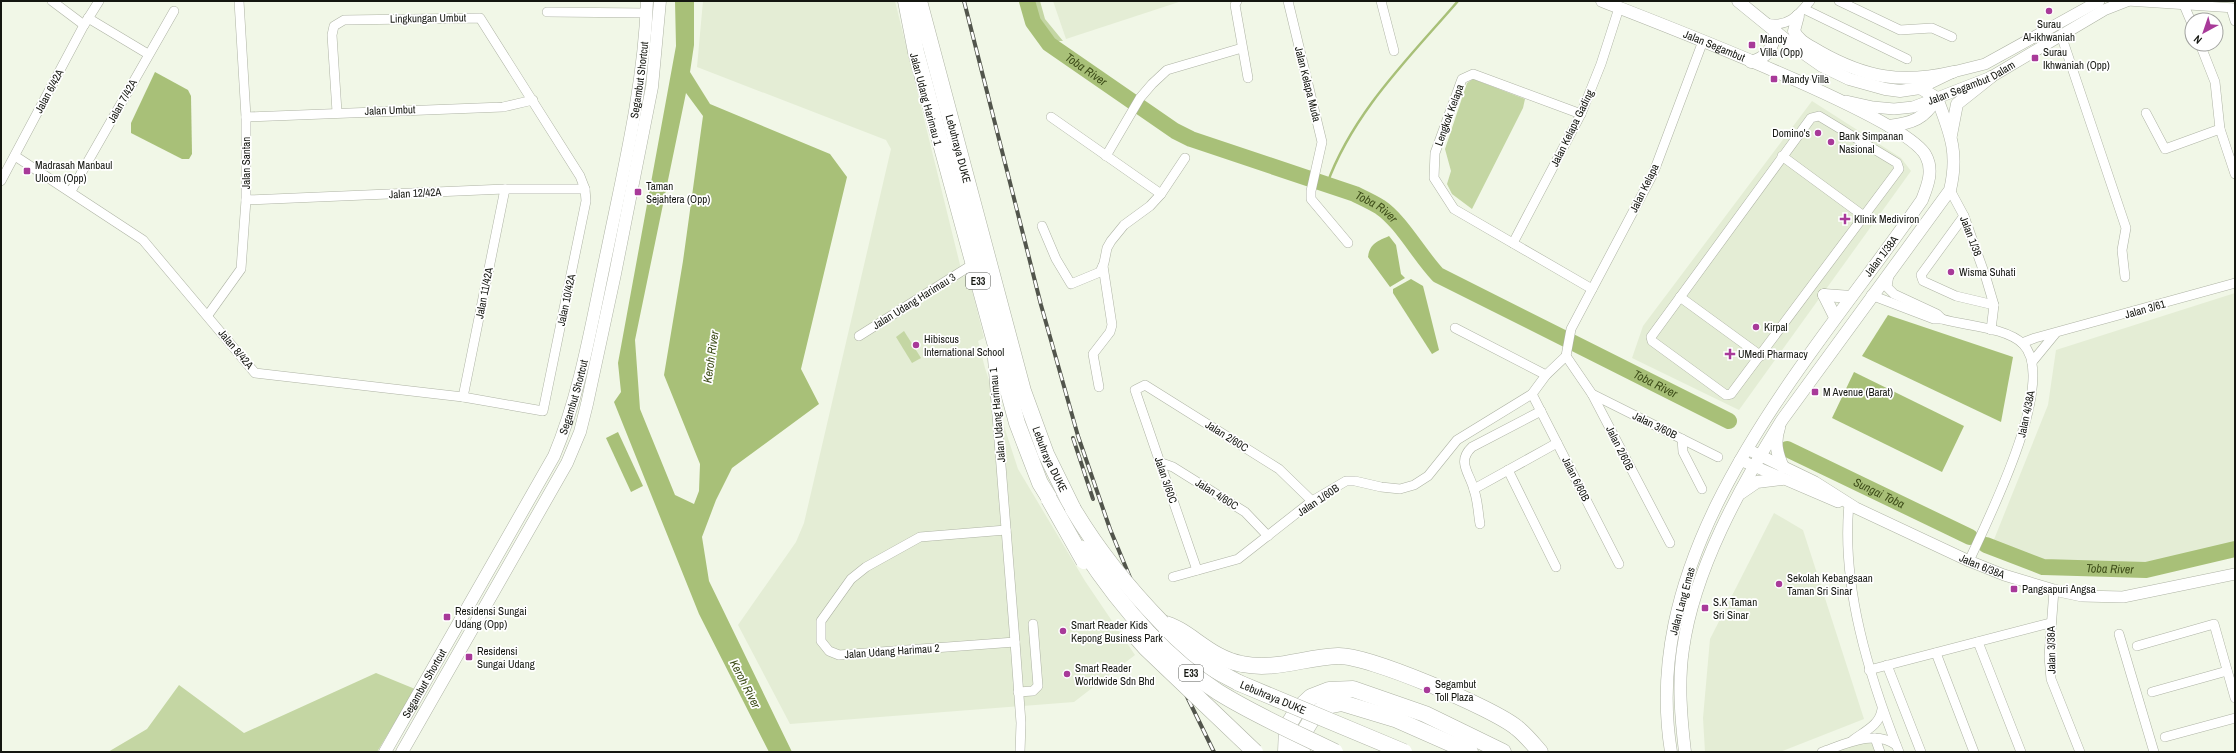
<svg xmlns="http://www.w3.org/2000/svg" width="2236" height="753" font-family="'Archivo Narrow',sans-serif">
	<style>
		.built { fill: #e4edd5 }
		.green { fill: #c4d6a3 }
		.water { fill: #a8c078; fill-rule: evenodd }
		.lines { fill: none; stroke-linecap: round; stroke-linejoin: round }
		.stream { stroke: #a8c078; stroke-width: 2.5 }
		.river { stroke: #a8c078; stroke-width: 16 }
		.minor-casing { stroke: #aeb3a4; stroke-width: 10 }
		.tertiary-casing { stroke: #aeb3a4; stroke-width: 12 }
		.secondary-casing { stroke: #aeb3a4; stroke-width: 13 }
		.motorway-casing { stroke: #aeb3a4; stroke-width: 17 }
		.minor { stroke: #fff; stroke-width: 9 }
		.tertiary { stroke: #fff; stroke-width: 11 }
		.secondary { stroke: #fff; stroke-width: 12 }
		.motorway { stroke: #fff; stroke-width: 16 }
		.rail-casing { stroke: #52554c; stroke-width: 4 }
		.rail { stroke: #fff; stroke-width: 2.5; stroke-dasharray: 8; stroke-linecap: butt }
		.motorway-bridge-casing { stroke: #aeb3a4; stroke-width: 17; stroke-linecap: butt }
		.motorway-bridge { stroke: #fff; stroke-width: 16 }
		.poi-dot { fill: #a83a99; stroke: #fff; stroke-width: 1.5 }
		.labels { text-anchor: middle; stroke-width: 3.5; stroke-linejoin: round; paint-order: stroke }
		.shield { fill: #fff; stroke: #5a5c58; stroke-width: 1 }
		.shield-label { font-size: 10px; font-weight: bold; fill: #141610 }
		.street-label { font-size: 11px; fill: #141610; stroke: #fff }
		.poi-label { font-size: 11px; fill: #141610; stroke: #fff; text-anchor: start }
		.water-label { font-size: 12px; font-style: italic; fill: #3d4c18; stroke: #fff }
	</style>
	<rect width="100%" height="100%" fill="#f1f7e7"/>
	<g class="built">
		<polygon points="703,1 895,1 963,277 968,274 984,338 978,341 985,368 1018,469 1085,581 1135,655 1074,702 790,724 738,625 796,542 804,523 891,149 886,140 697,67"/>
		<polygon points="1053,1 1182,1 1066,39"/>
		<polygon points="1812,101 1901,158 1911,171 1739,410 1632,358 1643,326"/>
		<polygon points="2235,293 2235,543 2146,567 2043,566 1991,547 2048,405 2056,350"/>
		<polygon points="1774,513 1803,530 1864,719 1780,752 1705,752 1703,718 1710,639"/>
		<polygon points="1872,742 1876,752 1832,752 1852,744"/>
	</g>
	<g class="green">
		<polygon points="1031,1 1040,1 1045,19 1063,41 1054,41 1036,17"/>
		<polygon points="1473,79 1525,99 1523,108 1472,209 1452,194 1447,184 1451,171 1445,149 1467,83"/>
		<polygon points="904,331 921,358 912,363 896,337"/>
		<polygon points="376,673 415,689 377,752 108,752 147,729 179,685 244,733"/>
	</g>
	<g class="water">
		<path d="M675,1H694V45L690,72L710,104L830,154L847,177L801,369L819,404L732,468L716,500L702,537L709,581L792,752H769L699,614L614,402L621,392L618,363L676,46ZM686,93L703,116L683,261L664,375L700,464L699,491L694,504L675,495L640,409L635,340Z"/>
		<polygon points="155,72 188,90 191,96 192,154 189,159 182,159 131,133 131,123"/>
		<path d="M1389,236L1396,245L1401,274L1405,278L1390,287L1368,257C1370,243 1378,241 1389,236Z"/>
		<polygon points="1411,279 1423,286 1439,350 1432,354 1393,293 1393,289"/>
		<polygon points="1888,315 2013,357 2001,422 1862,356"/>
		<polygon points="1854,372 1964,426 1942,472 1832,418"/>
		<polygon points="618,432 643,486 631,492 606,438"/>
	</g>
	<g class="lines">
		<path class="stream" d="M1327,184C1353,112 1409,58 1458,1"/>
		<g class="river">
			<path id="s1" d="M1027,1L1033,22L1049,44L1175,131L1191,139L1355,194C1363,198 1372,202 1380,207C1401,221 1419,255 1438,275L1729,421"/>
			<path id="s2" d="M1787,449L1970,537"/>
			<path id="s3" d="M1986,545L2043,567L2146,570L2235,549"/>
		</g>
		<defs>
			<g id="minor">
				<polyline points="52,1 84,25"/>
				<polyline points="1237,1 1235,5 1248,78"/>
				<polyline points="1288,1 1322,142 1311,191 1311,199 1348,243"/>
				<polyline points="1381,1 1394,51"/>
				<polyline points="1839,1 1900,30 1932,28 1952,37"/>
				<polyline points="2127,1 2235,8"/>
				<polyline points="2184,5 2192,24"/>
				<polyline points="2231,8 2235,21"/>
				<polyline points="1804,9 1907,59"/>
				<polyline points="547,12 647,13"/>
				<polyline points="88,18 148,54"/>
				<path d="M1766,23C1787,28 1798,16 1810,1"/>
				<polyline points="2061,35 2126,228 2122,250 2125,277"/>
				<polyline points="2200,44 2215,82 2220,129 2235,174"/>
				<polyline points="2146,113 2165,149 2220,129"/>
				<polyline points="1581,114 1473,74 1462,79 1435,153 1434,178 1454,209 1592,289"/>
				<polygon points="1819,116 1897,163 1899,169 1731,394 1726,395 1652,341 1651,337 1811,118"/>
				<polyline points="246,117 503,107 533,100"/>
				<polyline points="1051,117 1161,194"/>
				<polyline points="15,156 143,240 255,373 463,397 543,411 586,201 585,189 580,176 480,18 344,20 334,26 332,35 337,112"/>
				<polyline points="1106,156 1140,98 1152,84 1167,70 1242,48"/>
				<polyline points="1782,156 1865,217"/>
				<polyline points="1,181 84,25 99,1"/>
				<polyline points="1950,190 1964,216 1986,278 1994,305 1991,330"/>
				<polyline points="71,191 174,11"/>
				<polyline points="246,200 505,189 585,189"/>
				<polyline points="1964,216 1921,275 1923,281 1956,296 1994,305"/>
				<polyline points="1042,226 1056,259 1071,284 1100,272 1104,263 1107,248 1111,241 1124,225 1150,206 1161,194 1185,158"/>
				<polyline points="1513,243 1581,114 1601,64 1619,8"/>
				<polyline points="1889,275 1887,287 1894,294 1937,314 1942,319"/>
				<path d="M1871,295L1934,319H1942C1965,326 2006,327 2023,344C2059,380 1987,521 1969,561"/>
				<polyline points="1680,297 1761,356"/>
				<polyline points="208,315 241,269 246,200 246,117 239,1"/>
				<polyline points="1455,328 1546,375"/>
				<polyline points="859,336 970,266"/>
				<polyline points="2022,343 2035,338 2235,283"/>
				<polyline points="992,352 1015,642 1021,723 1020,752"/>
				<polyline points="1566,356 1592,394 1670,543"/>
				<polyline points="2032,362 2055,334"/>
				<polyline points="1099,387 1093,354 1110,332 1112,325 1103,266"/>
				<polyline points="1532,394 1619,564"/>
				<polyline points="1592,394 1718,457"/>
				<polyline points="463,397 505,189"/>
				<polyline points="1682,439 1683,452 1702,489"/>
				<polyline points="1159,462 1173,467 1245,512 1268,536"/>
				<polyline points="1508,470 1556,567"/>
				<polyline points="1474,489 1557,443"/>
				<path d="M1849,504C1841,586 1869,676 1899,752"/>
				<path d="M1480,524C1478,513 1478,501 1474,490C1470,473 1456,462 1472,447L1541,411"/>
				<polyline points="1006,530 920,537 866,567 851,579 821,621 821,641 829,651 839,655 1015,642"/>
				<polyline points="1197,570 1135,390 1145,385 1279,469 1312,501"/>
				<polyline points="1173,577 1238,559 1312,501 1346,481 1355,481 1381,487 1400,489 1414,485 1428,476 1457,440 1532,394 1546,375 1566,356 1571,329 1653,174 1703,41"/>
				<polyline points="2054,590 2049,656 2051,679 2080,752"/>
				<polyline points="2119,634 2154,752"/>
				<polyline points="1978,642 2021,752"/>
				<polyline points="2137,646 2214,624 2235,698"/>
				<polyline points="1936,653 1974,752"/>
				<polyline points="1887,665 1921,752"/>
				<polyline points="1869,670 2050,623"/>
				<polyline points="1018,692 1033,691 1038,686 1033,624"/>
				<polyline points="2152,692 2227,671"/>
				<polyline points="2165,737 2235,718"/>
				<polyline points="1875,738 1880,752"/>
				<path d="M1853,740C1865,731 1880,725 1882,709"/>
				<path d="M1822,752C1845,744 1875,729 1896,745"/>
			</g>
			<g id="tertiary">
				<polyline points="1920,88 1953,72 1985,64 2099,1"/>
				<path id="s4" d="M1846,101L1873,107L1894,109L1913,107L1937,98L1991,77L2104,10L2127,1"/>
				<path id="s5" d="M1747,449L1815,482L1856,508L1969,561L2004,575L2054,590L2082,596L2123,597L2235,574"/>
				<polyline points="1740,460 1838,502"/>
			</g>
			<g id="secondary">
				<path id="s6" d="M1602,1C1655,22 1907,117 1926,156C1934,171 1927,187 1922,200C1812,359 1637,541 1671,752"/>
				<polyline points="1738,1 1792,45 1822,66 1849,79 1885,89 1900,91 1920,88 1937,98"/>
				<path d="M1798,16L1794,31C1799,42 1811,46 1820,52C1866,78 1902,84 1953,72"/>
				<path d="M1751,62C1768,57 1772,49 1776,32"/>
				<path d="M1889,126C1913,123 1924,119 1937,98"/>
				<polyline points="1951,135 1957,104 1991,77"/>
				<polyline points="1824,295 1851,297"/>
				<polyline points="1824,295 1835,317"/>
				<path d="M1779,428C1774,442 1777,454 1783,467"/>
				<polyline points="1741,493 1757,482 1782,479"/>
				<path id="s7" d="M385,752L554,456C581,392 592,320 607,251C624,168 644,86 647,1"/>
				<polyline points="402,752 567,463 580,432 587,404 615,274 652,87 660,1"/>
				<path d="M1685,752C1681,718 1678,683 1683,649C1694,570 1740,487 1782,420L1950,190C1959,152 1950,133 1937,98"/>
			</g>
			<g id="motorway">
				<polyline points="906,1 916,52 1017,423 1040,483 1056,509"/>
				<path id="s8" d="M919,1L1023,391L1046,454L1073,509"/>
				<path d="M1162,623C1189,629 1208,658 1242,664C1275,671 1305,657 1338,656C1368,655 1493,708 1517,728C1526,735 1533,744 1540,752"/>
				<path d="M1166,629C1183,655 1213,669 1239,683"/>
				<polyline points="1286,752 1287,727 1298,709 1311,697 1329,690 1353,689 1425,714 1503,752"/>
				<polyline points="1302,752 1301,737 1315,714 1327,706 1342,703 1395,719 1470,752"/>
			</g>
		</defs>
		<use href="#minor" class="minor-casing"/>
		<use href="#tertiary" class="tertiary-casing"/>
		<use href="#secondary" class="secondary-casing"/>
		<use href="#motorway" class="motorway-casing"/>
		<use href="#minor" class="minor"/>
		<use href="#tertiary" class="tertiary"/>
		<use href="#secondary" class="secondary"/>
		<use href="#motorway" class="motorway"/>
		<defs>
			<g id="rail">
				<polyline points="964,1 1041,305 1078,436 1110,529 1136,592 1214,752"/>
				<polyline points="1073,438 1093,499"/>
			</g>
		</defs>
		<use href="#rail" class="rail-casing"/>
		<use href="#rail" class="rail"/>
		<defs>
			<g id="motorway-bridge">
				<polyline points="1049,499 1084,561"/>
				<path d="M1073,509C1098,551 1128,588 1162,623"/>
				<path d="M1083,549C1119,604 1162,656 1218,692C1255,715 1296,733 1335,752"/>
				<polyline points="1130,630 1146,648 1255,752"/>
				<path id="s9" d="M1239,683L1404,752"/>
			</g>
		</defs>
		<use href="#motorway-bridge" class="motorway-bridge-casing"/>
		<use href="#motorway-bridge" class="motorway-bridge"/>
	</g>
	<g class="poi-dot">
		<circle cx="2049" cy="11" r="4"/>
		<rect x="1748" y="41" width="8" height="8" rx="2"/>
		<rect x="2031" y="54" width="8" height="8" rx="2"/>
		<rect x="1770" y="75" width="8" height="8" rx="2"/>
		<circle cx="1818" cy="133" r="4"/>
		<circle cx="1831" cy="142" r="4"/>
		<rect x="23" y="167" width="8" height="8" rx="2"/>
		<rect x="634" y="188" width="8" height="8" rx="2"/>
		<path d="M1843 213h4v4h4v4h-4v4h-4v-4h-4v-4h4z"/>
		<circle cx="1951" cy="272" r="4"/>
		<circle cx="1756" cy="327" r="4"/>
		<circle cx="916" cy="345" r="4"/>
		<path d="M1728 348h4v4h4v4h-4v4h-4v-4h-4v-4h4z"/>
		<rect x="1811" y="388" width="8" height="8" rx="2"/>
		<circle cx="1779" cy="584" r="4"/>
		<rect x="2010" y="585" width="8" height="8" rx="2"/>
		<rect x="1701" y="604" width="8" height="8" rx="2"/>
		<rect x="443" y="613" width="8" height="8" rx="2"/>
		<circle cx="1063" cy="631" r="4"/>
		<rect x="465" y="653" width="8" height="8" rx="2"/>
		<circle cx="1067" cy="674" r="4"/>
		<circle cx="1427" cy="690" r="4"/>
	</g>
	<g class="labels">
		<g class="shield">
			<rect x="966" y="273" width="24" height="16" rx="3"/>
			<rect x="1179" y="665" width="24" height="16" rx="3"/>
		</g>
		<g class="shield-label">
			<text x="978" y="285">E33</text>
			<text x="1191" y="677">E33</text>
		</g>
		<g class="street-label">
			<text transform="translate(428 18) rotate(-1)" y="4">Lingkungan Umbut</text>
			<text dy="4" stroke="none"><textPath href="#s6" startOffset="121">Jalan Segambut</textPath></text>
			<text dy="4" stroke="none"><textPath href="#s7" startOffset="727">Segambut Shortcut</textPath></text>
			<text dy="4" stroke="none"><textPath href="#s4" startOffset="131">Jalan Segambut Dalam</textPath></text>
			<text transform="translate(1308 84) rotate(76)" y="4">Jalan Kelapa Muda</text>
			<text transform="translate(49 91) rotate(-62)" y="4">Jalan 6/42A</text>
			<text transform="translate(926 99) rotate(75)" y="4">Jalan Udang Harimau 1</text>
			<text transform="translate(122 101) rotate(-61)" y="4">Jalan 7/42A</text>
			<text transform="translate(390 110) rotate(-2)" y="4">Jalan Umbut</text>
			<text transform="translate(1449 115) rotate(-70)" y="4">Lengkok Kelapa</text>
			<text transform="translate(1572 128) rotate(-64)" y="4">Jalan Kelapa Gading</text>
			<text dy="4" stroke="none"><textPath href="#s8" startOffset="153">Lebuhraya DUKE</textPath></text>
			<text transform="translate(246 163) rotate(-90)" y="4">Jalan Santan</text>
			<text transform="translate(1644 188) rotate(-64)" y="4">Jalan Kelapa</text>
			<text transform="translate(415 193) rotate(-3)" y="4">Jalan 12/42A</text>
			<text transform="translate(1971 236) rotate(69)" y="4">Jalan 1/38</text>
			<text transform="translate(1881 256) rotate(-53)" y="4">Jalan 1/38A</text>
			<text transform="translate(484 293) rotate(-79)" y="4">Jalan 11/42A</text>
			<text transform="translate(566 300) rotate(-78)" y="4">Jalan 10/42A</text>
			<text transform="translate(914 301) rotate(-32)" y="4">Jalan Udang Harimau 3</text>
			<text transform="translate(2145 309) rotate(-16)" y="4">Jalan 3/61</text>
			<text transform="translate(236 349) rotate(50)" y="4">Jalan 8/42A</text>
			<text dy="4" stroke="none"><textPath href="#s7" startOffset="403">Segambut Shortcut</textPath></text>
			<text transform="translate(2026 414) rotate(-78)" y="4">Jalan 4/38A</text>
			<text transform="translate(997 415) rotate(-95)" y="4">Jalan Udang Harimau 1</text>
			<text transform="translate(1655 425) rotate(26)" y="4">Jalan 3/60B</text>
			<text transform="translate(1227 436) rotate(32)" y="4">Jalan 2/60C</text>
			<text transform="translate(1620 448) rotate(63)" y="4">Jalan 2/60B</text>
			<text dy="4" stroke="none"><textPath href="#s8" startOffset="477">Lebuhraya DUKE</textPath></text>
			<text transform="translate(1576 479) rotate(63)" y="4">Jalan 6/60B</text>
			<text transform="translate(1166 480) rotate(71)" y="4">Jalan 3/60C</text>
			<text transform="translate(1217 494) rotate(32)" y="4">Jalan 4/60C</text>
			<text transform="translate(1318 500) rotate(-34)" y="4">Jalan 1/60B</text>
			<text dy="4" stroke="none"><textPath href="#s5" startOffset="263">Jalan 6/38A</textPath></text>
			<text transform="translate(1682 601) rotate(-75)" y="4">Jalan Lang Emas</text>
			<text transform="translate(2051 650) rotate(-91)" y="4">Jalan 3/38A</text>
			<text transform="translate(892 651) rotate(-4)" y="4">Jalan Udang Harimau 2</text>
			<text dy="4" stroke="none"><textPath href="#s7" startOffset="79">Segambut Shortcut</textPath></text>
			<text dy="4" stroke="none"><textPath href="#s9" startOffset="37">Lebuhraya DUKE</textPath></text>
		</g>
		<g class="poi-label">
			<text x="2049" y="28" text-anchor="middle">Surau<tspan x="2049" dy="13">Al-ikhwaniah</tspan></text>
			<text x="1760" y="43">Mandy<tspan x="1760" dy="13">Villa (Opp)</tspan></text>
			<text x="2043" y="56">Surau<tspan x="2043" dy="13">Ikhwaniah (Opp)</tspan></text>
			<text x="1782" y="83">Mandy Villa</text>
			<text x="1810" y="137" text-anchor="end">Domino's</text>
			<text x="1839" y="140">Bank Simpanan<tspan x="1839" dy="13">Nasional</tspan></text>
			<text x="35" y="169">Madrasah Manbaul<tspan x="35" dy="13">Uloom (Opp)</tspan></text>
			<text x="646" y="190">Taman<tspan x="646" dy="13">Sejahtera (Opp)</tspan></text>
			<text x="1854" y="223">Klinik Mediviron</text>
			<text x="1959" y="276">Wisma Suhati</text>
			<text x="1764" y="331">Kirpal</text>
			<text x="924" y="343">Hibiscus<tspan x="924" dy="13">International School</tspan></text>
			<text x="1738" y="358">UMedi Pharmacy</text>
			<text x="1823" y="396">M Avenue (Barat)</text>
			<text x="1787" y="582">Sekolah Kebangsaan<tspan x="1787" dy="13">Taman Sri Sinar</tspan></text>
			<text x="2022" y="593">Pangsapuri Angsa</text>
			<text x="1713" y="606">S.K Taman<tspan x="1713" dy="13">Sri Sinar</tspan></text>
			<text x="455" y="615">Residensi Sungai<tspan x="455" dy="13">Udang (Opp)</tspan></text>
			<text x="1071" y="629">Smart Reader Kids<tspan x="1071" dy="13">Kepong Business Park</tspan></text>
			<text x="477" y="655">Residensi<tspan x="477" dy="13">Sungai Udang</tspan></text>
			<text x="1075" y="672">Smart Reader<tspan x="1075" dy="13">Worldwide Sdn Bhd</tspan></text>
			<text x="1435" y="688">Segambut<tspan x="1435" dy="13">Toll Plaza</tspan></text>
		</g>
		<g class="water-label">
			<text dy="4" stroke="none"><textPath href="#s1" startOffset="94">Toba River</textPath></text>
			<text dy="4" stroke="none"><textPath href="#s1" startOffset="418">Toba River</textPath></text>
			<text transform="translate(711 357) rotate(-82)" y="4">Keroh River</text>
			<text dy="4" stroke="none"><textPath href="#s1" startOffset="754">Toba River</textPath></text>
			<text dy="4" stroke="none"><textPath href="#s2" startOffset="102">Sungai Toba</textPath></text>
			<text dy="4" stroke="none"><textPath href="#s3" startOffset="128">Toba River</textPath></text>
			<text transform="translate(745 684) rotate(63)" y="4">Keroh River</text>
		</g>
	</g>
	<rect width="2236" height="753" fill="none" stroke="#141610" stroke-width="4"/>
	<g transform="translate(2204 32) rotate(220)"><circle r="19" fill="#ffffff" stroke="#a1a29f"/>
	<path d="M0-3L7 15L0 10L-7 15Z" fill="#a83a99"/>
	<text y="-6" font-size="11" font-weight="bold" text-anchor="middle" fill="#141610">N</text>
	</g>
</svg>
